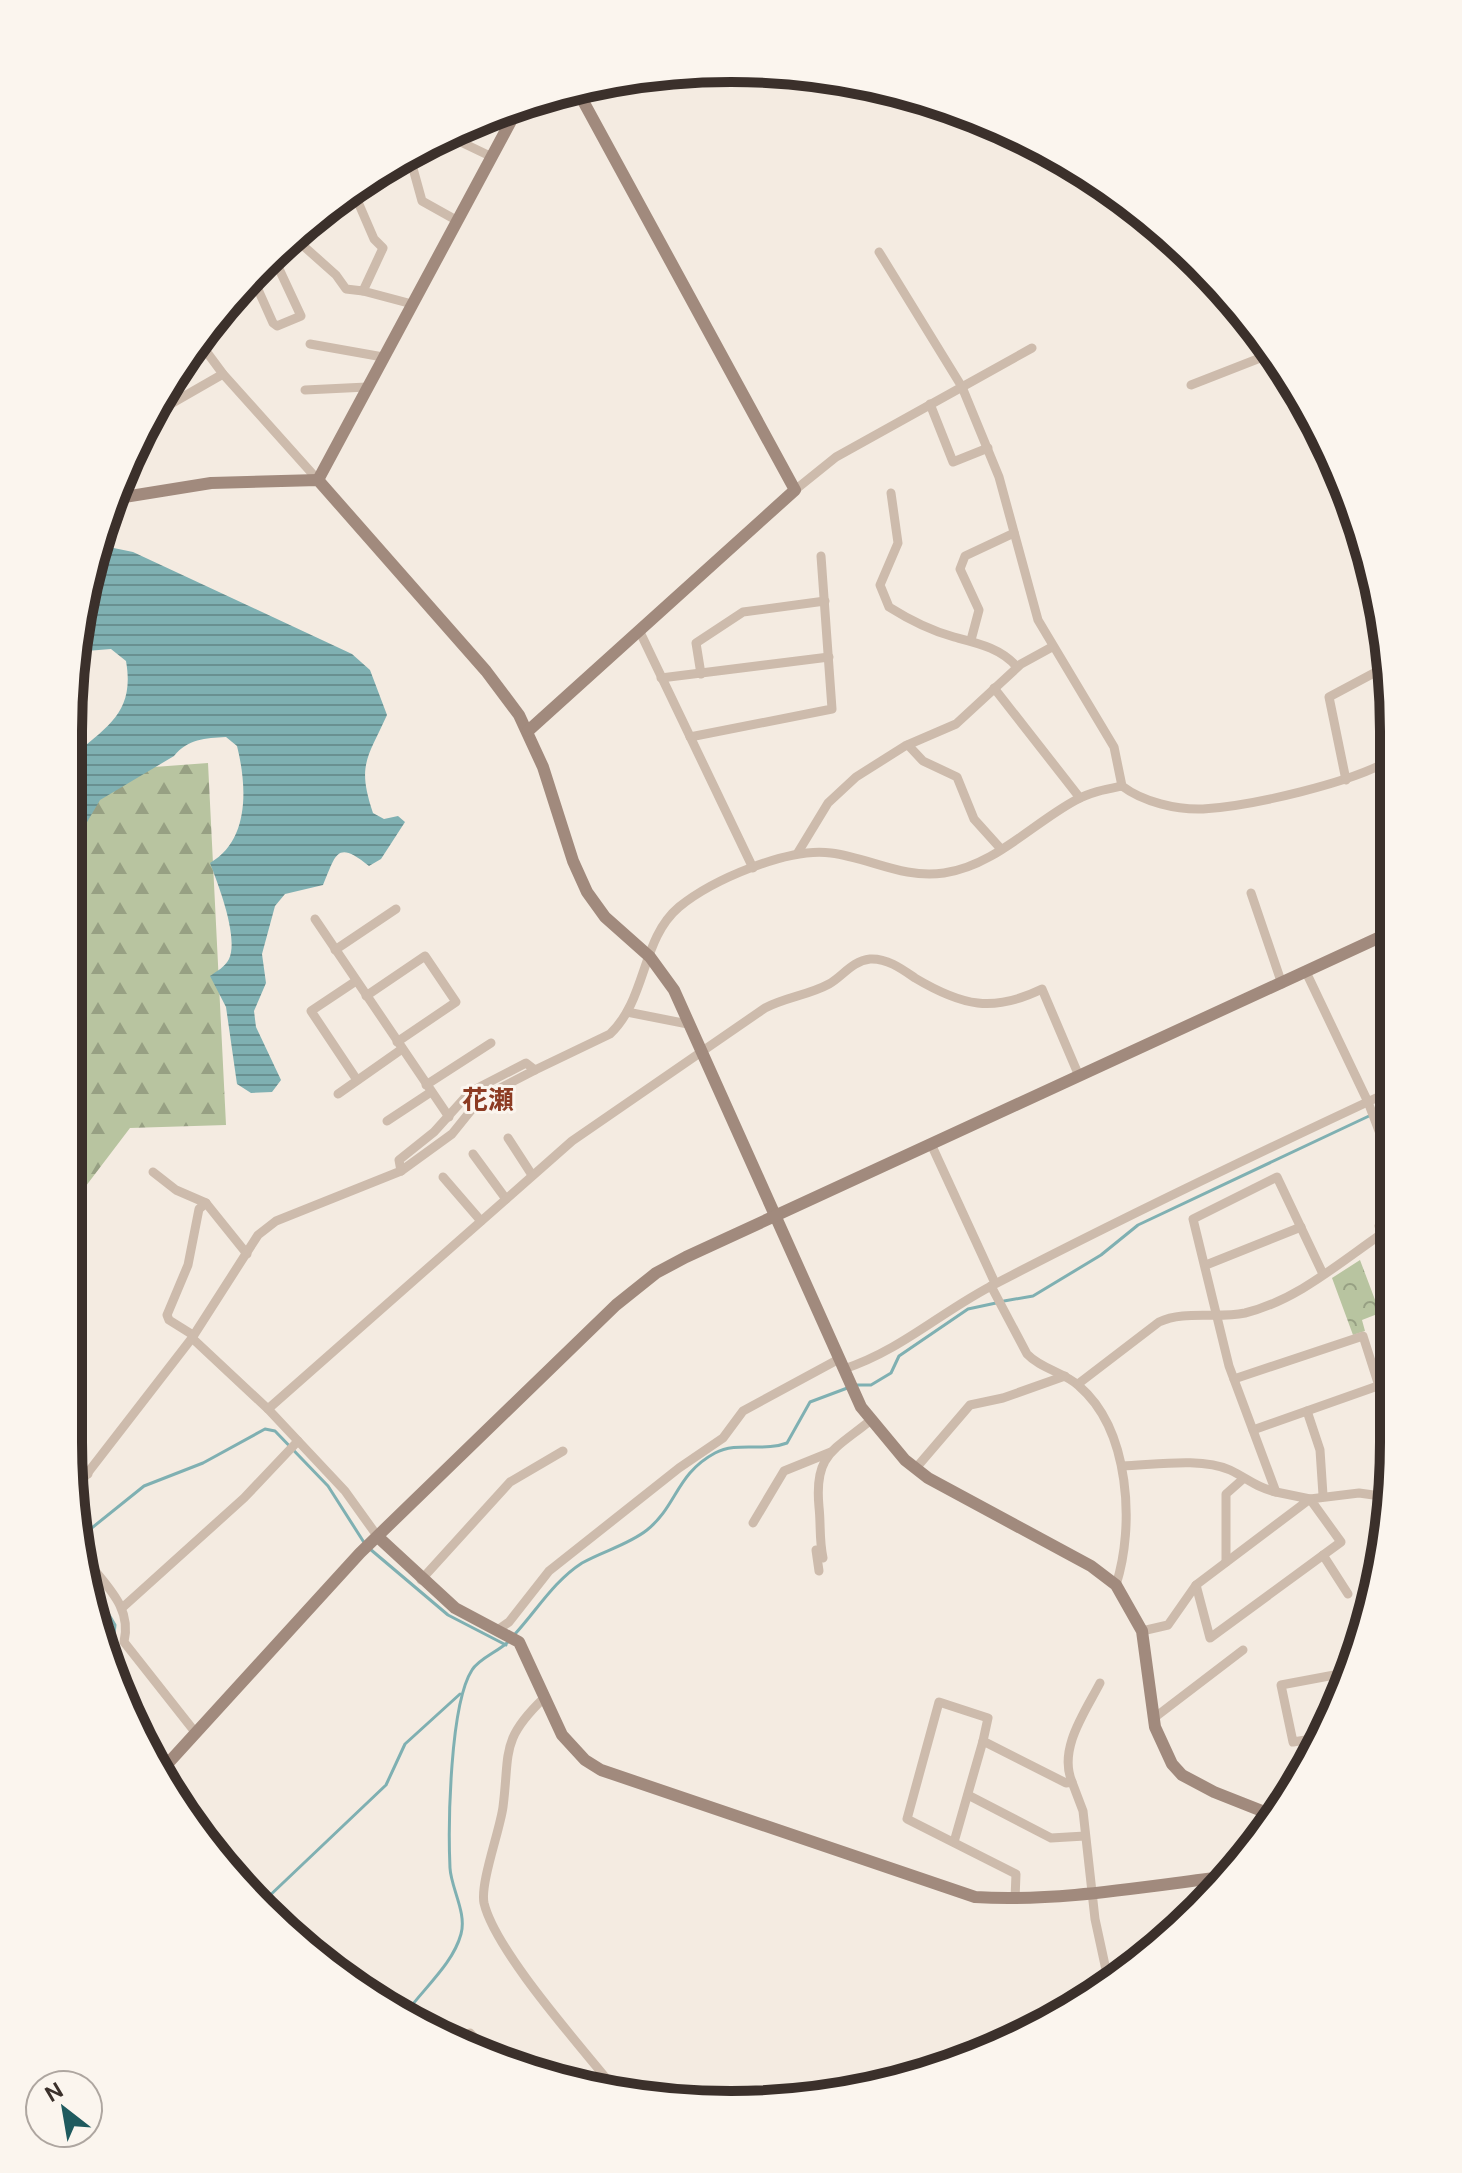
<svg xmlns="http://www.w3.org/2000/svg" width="1462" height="2173" font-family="'DM Sans','Noto Sans JP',sans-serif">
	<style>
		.forest { fill: url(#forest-firs) }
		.park { fill: url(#park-crowns) }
		.water { fill: url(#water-rules) }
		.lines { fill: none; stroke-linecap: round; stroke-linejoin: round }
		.stream { stroke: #7fb0b2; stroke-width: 3 }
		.street { stroke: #cdbbac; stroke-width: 9 }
		.secondary { stroke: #a18a7d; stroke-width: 12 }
		.labels { text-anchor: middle; stroke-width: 6; stroke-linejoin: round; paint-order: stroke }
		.quarter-label { font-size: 26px; font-weight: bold; fill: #8c3b22; stroke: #fbf5ee }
		.rim { fill: none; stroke: #3b302b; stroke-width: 10 }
	</style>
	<defs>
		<pattern id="forest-firs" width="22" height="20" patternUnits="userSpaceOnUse" patternTransform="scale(2)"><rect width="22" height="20" fill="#b8c4a0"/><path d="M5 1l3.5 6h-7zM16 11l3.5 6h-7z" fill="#97a083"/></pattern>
		<pattern id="park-crowns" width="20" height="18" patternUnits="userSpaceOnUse" patternTransform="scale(2)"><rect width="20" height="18" fill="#b8c4a0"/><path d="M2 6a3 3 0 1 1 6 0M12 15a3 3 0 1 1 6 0" fill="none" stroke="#97a083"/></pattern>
		<pattern id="water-rules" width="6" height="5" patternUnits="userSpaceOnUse" patternTransform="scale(2)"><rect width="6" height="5" fill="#7fb0b2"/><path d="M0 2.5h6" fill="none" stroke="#699091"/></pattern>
	</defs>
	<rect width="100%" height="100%" fill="#f4ebe1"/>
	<polygon class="forest" points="208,763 226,1125 130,1128 73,1203 70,1221 73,773"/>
	<polygon class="park" points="1360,1260 1380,1313 1362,1320 1365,1331 1353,1335 1332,1278"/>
	<path class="water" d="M104,546L133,552L352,654L370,670L387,715C367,759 357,765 373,813L384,819L398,816L405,822L381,859L369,866C336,839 336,855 323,885L285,894L275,906L262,954L266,983L254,1011L256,1027L281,1080L272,1092L251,1093L237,1084L226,1007L210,976C217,971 225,967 229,959C239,937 218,884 210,863C250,840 247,786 237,746L226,737C205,738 188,739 174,756L100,800L83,829L72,835L73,756C108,726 135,712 126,661L111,649L74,652Z"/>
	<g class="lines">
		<g class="stream">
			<polyline points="1376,1113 1390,1106"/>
			<polyline points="1004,1301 1033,1296 1101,1255 1138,1225 1369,1116"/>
			<polyline points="857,1385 871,1385 891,1373 899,1356 968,1309 996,1303"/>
			<polyline points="83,1535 144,1486 203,1463 265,1429 275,1431 328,1486 365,1544"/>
			<polyline points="370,1549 448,1615 506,1645"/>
			<polyline points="92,1586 115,1625 110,1669"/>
			<path d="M515,1634C537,1610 554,1581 582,1563C603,1551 628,1545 647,1530C677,1506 676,1474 715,1453C737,1441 764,1452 787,1443L810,1402L850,1387"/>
			<polyline points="264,1901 386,1785 405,1744 460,1694"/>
			<path d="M406,2013C423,1989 453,1964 461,1934C467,1913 451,1888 450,1868C448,1824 450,1704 472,1670C479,1658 500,1651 510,1640"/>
		</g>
		<g class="street">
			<polyline points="444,134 490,156"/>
			<polyline points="409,154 422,201 456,220"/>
			<polyline points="339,198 358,202 374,239 383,248 363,291 412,304"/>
			<polyline points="299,232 299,242 336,275 346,289 363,291"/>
			<polyline points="879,252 962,387 1032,348"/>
			<polyline points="252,276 273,323 277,326 301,316 273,256"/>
			<polyline points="200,343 223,374 318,480"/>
			<polyline points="310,344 383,357"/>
			<polyline points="1191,385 1273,353"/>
			<polyline points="305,390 367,387"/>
			<polyline points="930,404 953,462 988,448"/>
			<polyline points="155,413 223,374"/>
			<path d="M795,490L836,457L962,387L999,477L1038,620L1114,747L1122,786C1143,802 1177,810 1203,809C1251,806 1352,783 1392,759"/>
			<path d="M891,493L898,543L880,585L889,607C908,619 932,631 954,637C977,643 1001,648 1017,667"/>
			<polyline points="639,630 753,868"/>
			<polyline points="971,640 979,610 960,569 965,556 1014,533"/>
			<polyline points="1377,673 1392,713"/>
			<polyline points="701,674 696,643 743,612 825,601"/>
			<polyline points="661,678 829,657"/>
			<polyline points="994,688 1080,798"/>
			<polyline points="690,737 832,709 821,556"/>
			<polyline points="908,745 923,761 957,777 974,819 1001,849"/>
			<polyline points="1346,780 1329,697 1389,665"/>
			<polyline points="797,854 828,803 856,777 905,746 956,724 1021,664 1052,647"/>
			<polyline points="1251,893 1282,984"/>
			<polyline points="315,919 449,1117"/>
			<polyline points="335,950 396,909"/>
			<polyline points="1306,972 1368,1102 1390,1160"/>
			<polyline points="356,981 311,1011 357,1080"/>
			<polyline points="366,996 425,956 456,1002 397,1042"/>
			<polyline points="627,1012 688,1024"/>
			<polyline points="426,1085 491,1043"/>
			<polyline points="338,1094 402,1049"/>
			<polyline points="387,1121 431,1092"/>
			<polyline points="508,1138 532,1175"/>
			<polyline points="931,1144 995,1283"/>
			<polyline points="473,1154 506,1199"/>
			<polyline points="401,1171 452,1134 481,1098 535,1070"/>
			<polyline points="153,1172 176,1190 206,1203"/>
			<polyline points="443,1177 481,1221"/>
			<polyline points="1390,1256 1379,1226 1390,1206"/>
			<polyline points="1206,1265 1301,1227"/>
			<path d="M991,1286L1027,1354C1041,1369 1064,1372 1079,1386C1130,1430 1135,1526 1116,1585"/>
			<polyline points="193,1335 169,1320 167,1315 188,1265 199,1209 206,1203 247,1254"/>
			<polyline points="192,1338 268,1409 345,1491 378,1537"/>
			<path d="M844,1369C902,1350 943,1310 997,1283C1126,1216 1258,1153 1391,1091"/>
			<polyline points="1234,1379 1363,1336 1379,1386"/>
			<path d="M1078,1384L1159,1322C1184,1310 1217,1319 1245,1313C1295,1301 1338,1264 1380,1235"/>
			<path d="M268,1409L572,1141L765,1008C786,997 809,995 829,984C843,976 852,961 870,959C887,958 902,969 915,978C962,1006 993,1013 1042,989L1079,1076"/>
			<polyline points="1307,1411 1320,1450 1323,1495"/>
			<polyline points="1253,1430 1389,1382"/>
			<polyline points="71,1461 88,1474"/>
			<path d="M1122,1466C1154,1465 1201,1457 1230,1470C1247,1478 1257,1488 1276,1492"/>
			<polyline points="916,1468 970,1405 1003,1398 1065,1376"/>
			<path d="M76,1488L192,1338L258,1235L276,1221L401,1171L399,1160L434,1132L470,1092L526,1063L535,1070L610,1034C647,999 641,939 679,907C712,880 788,847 831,853C870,858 903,879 944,873C994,866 1033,823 1076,800C1090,792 1107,789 1122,786"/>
			<polyline points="753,1523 784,1471 831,1452"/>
			<polyline points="816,1550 819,1571"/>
			<polyline points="1323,1555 1348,1594"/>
			<path d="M823,1558C819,1539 821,1525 819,1507C814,1454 833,1451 871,1420"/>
			<path d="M88,1562C108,1588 132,1608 124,1642L195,1732"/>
			<polyline points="1226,1562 1226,1494 1243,1479"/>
			<polyline points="421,1580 510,1482 563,1451"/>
			<polyline points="1196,1585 1210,1638 1341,1542 1310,1499 1359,1493 1388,1497"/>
			<polyline points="122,1608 244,1498 298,1441"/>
			<polyline points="499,1629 509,1622 549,1571 679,1468 723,1438 743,1411 839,1359"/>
			<polyline points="1142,1631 1168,1625 1196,1585 1310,1499 1276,1492 1229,1366 1193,1219 1277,1177 1323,1274"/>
			<path d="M544,1698C500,1740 510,1752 503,1807C500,1830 480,1883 484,1903C495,1950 577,2042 610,2083L629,2090"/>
			<polyline points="1154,1718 1243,1650"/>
			<polyline points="1325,1737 1293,1742 1281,1685 1345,1673"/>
			<path d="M1072,1782C1058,1749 1085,1712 1100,1683"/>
			<polyline points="968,1795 1051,1838 1085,1836"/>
			<polyline points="954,1842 983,1741"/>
			<polyline points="1015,1899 1016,1874 907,1819 939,1702 988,1718 983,1741 1066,1783 1072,1782 1083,1811 1095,1919 1108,1979"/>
			<polyline points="459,2044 470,2033 494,2058"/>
			<polyline points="644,2093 672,2100"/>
		</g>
		<g class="secondary">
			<polyline points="318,480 519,106"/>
			<polyline points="118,498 211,483 318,480 486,671 519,715 543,767 573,861 587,892 605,917 650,957 674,990 861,1407 905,1460 928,1478 1091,1566 1116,1585 1142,1631 1155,1727 1172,1764 1182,1775 1214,1792 1272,1815"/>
			<polyline points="528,731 795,490 576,88"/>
			<path d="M378,1537L455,1608L519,1642L562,1735L585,1760L601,1770L975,1897C1058,1902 1141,1887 1223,1877L1235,1870"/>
			<polyline points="161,1771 360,1553 616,1305 656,1273 686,1257 1391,932"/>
		</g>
	</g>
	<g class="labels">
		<g class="quarter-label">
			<text x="488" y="1109">花瀬</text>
		</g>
	</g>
	<path d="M0 0H1462V2173H0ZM731 82H731A649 649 0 0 1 1380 731V1442A649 649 0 0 1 731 2091H731A649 649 0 0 1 82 1442V731A649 649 0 0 1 731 82Z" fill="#fbf5ee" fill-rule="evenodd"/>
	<path class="rim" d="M731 82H731A649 649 0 0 1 1380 731V1442A649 649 0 0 1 731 2091H731A649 649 0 0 1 82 1442V731A649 649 0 0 1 731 82Z"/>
	<g transform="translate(64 2109) rotate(329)"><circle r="38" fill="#fbf5ee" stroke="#aea6a0" stroke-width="2"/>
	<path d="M0-6L14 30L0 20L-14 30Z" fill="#1f5a5e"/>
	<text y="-12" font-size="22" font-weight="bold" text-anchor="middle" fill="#3b302b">N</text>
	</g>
</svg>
